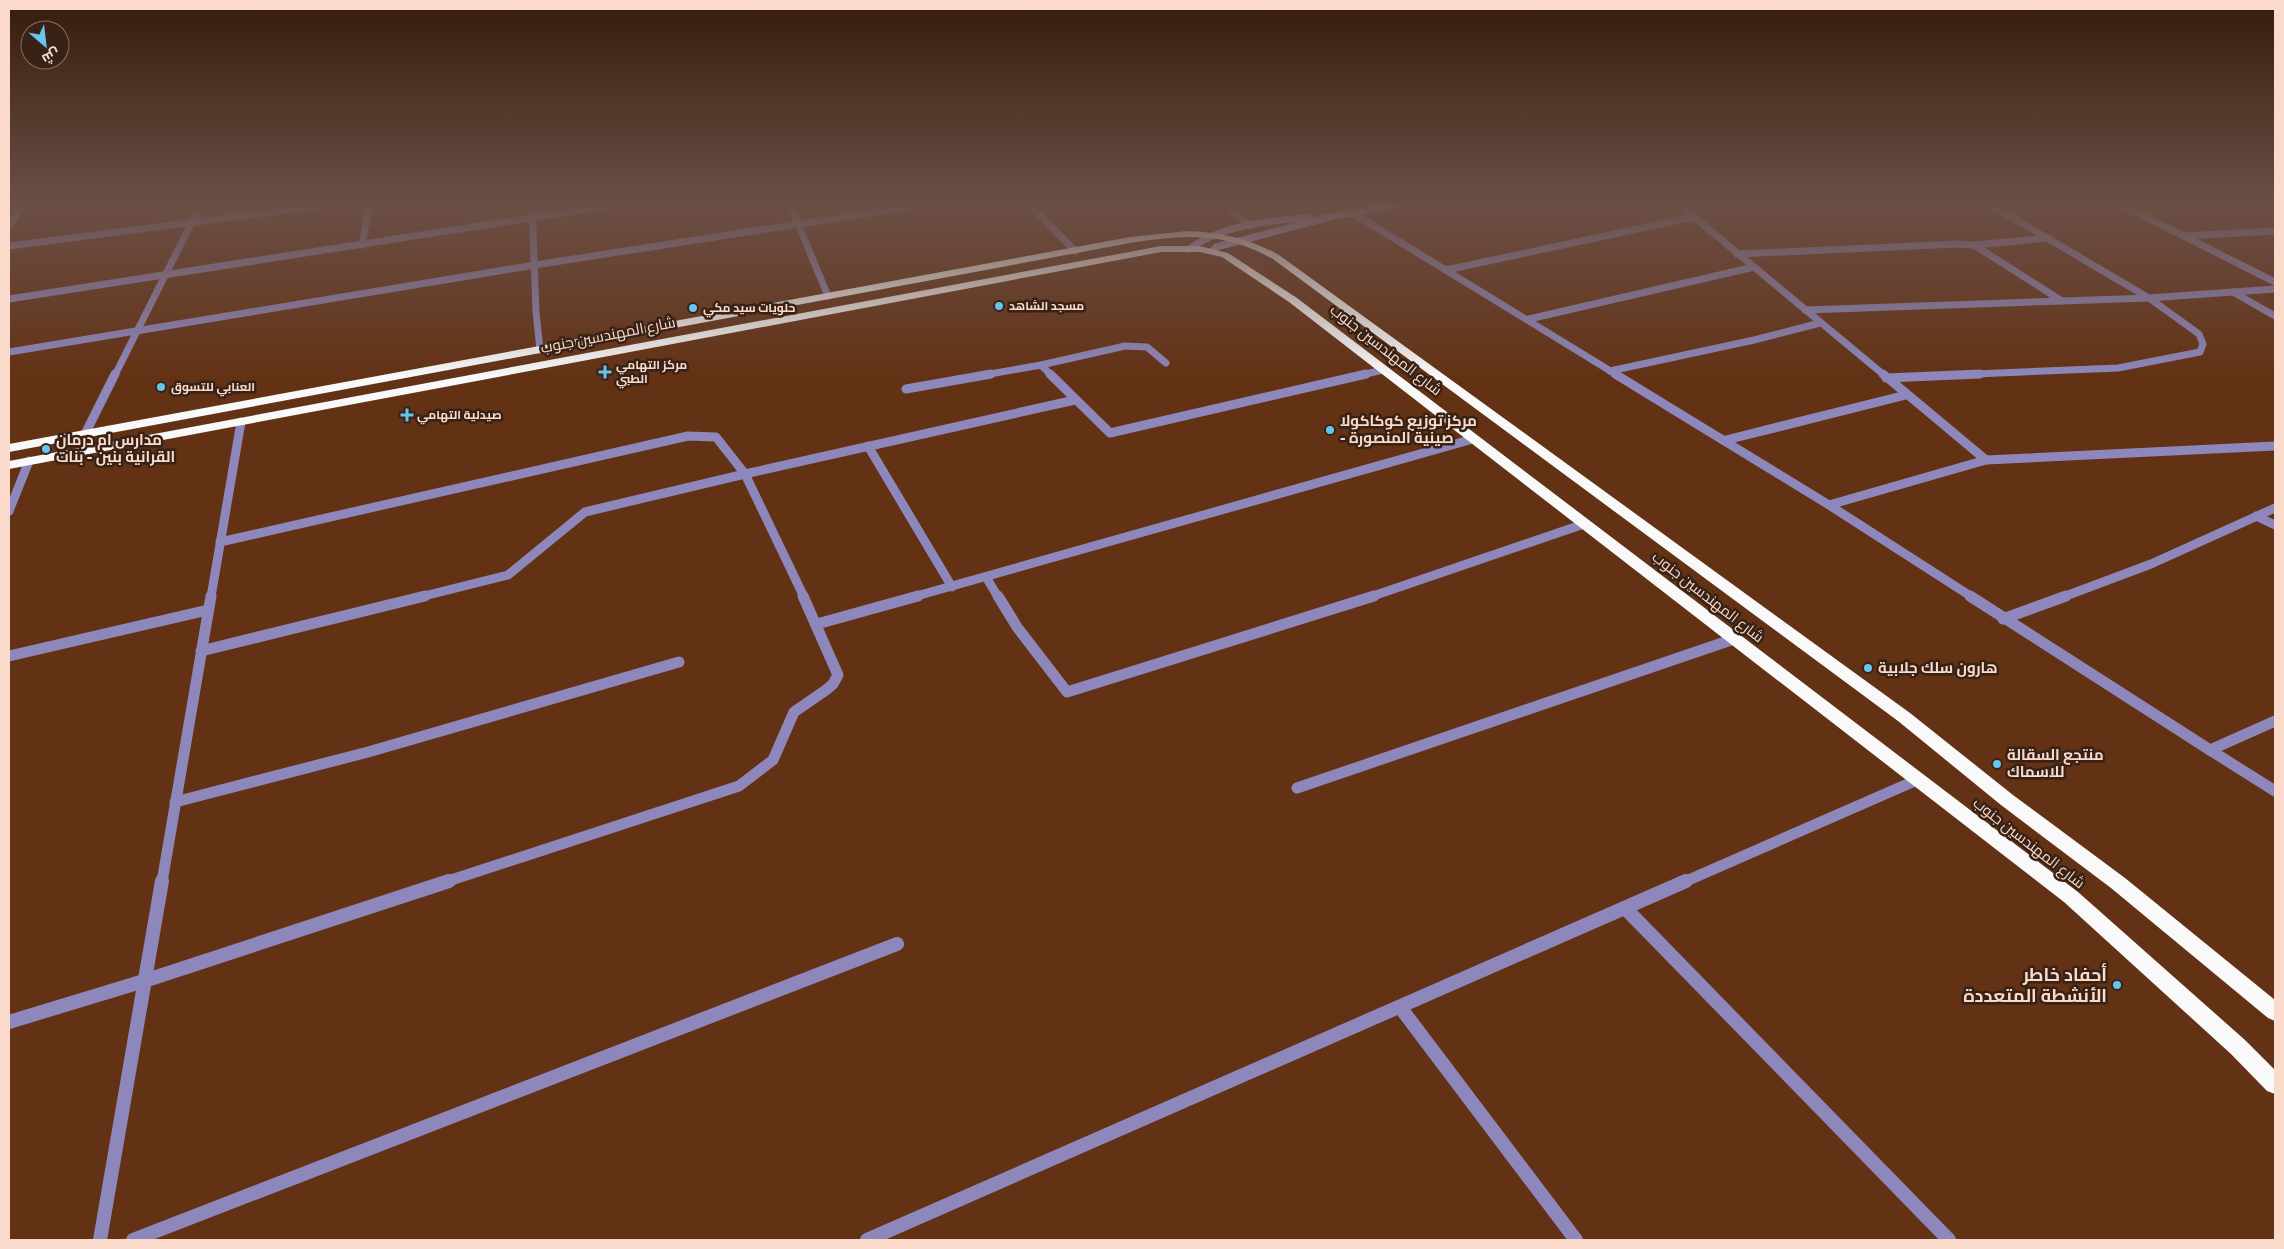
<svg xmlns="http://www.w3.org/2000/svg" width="2284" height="1249" font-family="Signika,Cairo,sans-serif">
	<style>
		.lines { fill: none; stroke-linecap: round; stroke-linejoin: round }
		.street-far3 { stroke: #8d87bc; stroke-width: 7 }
		.street-far2 { stroke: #8d87bc; stroke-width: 9 }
		.street-far1 { stroke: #8d87bc; stroke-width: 11 }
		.street { stroke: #8d87bc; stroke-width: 14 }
		.secondary { stroke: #b8b0f3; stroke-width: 7 }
		.highway { fill: #f9f9f9; fill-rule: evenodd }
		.poi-dot { fill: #66c4ef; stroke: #382215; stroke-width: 2 }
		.labels { text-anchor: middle; stroke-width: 5; stroke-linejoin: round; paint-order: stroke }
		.far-poi-label { font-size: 12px; font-weight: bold; fill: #fadbcb; stroke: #382215; text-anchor: start }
		.street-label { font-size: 15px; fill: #fadbcb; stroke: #382215 }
		.poi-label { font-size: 15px; font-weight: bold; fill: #fadbcb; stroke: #382215; text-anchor: start }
		.near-poi-label { font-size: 18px; font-weight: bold; fill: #fadbcb; stroke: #382215; text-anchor: end }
	</style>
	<rect width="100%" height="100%" fill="#633215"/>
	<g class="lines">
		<g class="street-far3">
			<polyline points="532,202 536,312 540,350"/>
			<polyline points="789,202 828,296"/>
			<polyline points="1027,202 1075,251"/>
			<polyline points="1227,202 1233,211 1250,226"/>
			<polyline points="1676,202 1884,375"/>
			<polyline points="2116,202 2275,282"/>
			<polyline points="1682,207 1804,202"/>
			<polyline points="1351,212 1617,375"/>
			<polyline points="9,226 26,202"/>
			<polyline points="2184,236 2275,231"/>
			<polyline points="362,245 370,202"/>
			<polyline points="1974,245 2062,301"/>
			<polyline points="9,246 349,202"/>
			<polyline points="1737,254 1957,244 1974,245 2049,238"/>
			<polyline points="1446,270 1693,217"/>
			<polyline points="2233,292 2275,316"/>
			<polyline points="9,299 633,202"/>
			<polyline points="1805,310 2149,298 2275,289"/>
			<polyline points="1529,319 1754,267"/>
			<polyline points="9,352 535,265 940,202"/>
			<polyline points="1041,365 1125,346 1147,347 1166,363"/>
			<polyline points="1610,371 1754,340 1820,323"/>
			<polyline points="115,375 202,202"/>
			<polyline points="984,375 1041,365 1051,375"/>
			<polyline points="1361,375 1383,370"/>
			<polyline points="1951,375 2118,368 2200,352 2203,344 2199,334 2149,298 1986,202"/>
		</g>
		<g class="street-far2">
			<polyline points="1050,374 1110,433 1366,374"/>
			<polyline points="1615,374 1829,505"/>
			<polyline points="1883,374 1986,460"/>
			<polyline points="1886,378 1980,374"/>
			<polyline points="906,389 991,374"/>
			<polyline points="85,434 115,374"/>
			<polyline points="1726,440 1906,395"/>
			<polyline points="868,446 952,587"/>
			<polyline points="9,511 29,461"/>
			<polyline points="2256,516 2275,525"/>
			<polyline points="220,542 688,436 716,437 745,474 585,512 508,575 420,597"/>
			<polyline points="986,577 998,597"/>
			<polyline points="211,597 241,422"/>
			<polyline points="804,597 745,474 1075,400"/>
			<polyline points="913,597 1473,439"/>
			<polyline points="1370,597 1584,524"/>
			<polyline points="1972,597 1829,505 1986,460 2275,446"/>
			<polyline points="2063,597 2151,564 2275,508"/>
		</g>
		<g class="street-far1">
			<polyline points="998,596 1017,627 1067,692 1374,596"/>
			<polyline points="1970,596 2210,750"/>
			<polyline points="2003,619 2066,596"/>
			<polyline points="817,624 918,596"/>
			<polyline points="201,651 425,596"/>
			<polyline points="9,656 208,610"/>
			<polyline points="2275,721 2210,750 2275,791"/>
			<polyline points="1297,788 1734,639"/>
			<polyline points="175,802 368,752 679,662"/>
			<polyline points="162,882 211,596"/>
			<polyline points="445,882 739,786 773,760 794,712 826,690 833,684 838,675 803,596"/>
			<polyline points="1684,882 1917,780"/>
		</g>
		<g class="street">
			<polyline points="1625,908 1949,1240"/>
			<polyline points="1400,1007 1576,1240"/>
			<polyline points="9,1022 144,981 449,881"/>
			<polyline points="100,1240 162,881"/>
			<polyline points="133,1240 897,944"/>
			<polyline points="867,1240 1686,881"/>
		</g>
		<g class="secondary">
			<path d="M1189,249C1224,224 1269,221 1310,217"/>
			<polyline points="1213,251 1216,247 1334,216 1407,202"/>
		</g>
		<g class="highway">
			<path d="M1187,231C1221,232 1250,239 1279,255L1910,713L2013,795L2125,878L2275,1000V1021L2268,1018L2111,888L2001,805L1898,721L1273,259C1222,231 1185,235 1130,243L9,452V444L1130,237Z"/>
			<polygon points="1161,246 1200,246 1228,253 1297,298 2078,892 2245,1040 2275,1070 2275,1094 2267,1091 2231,1054 2064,902 1289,302 1222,257 1200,252 1161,252 9,469 9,461"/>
		</g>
	</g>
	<linearGradient id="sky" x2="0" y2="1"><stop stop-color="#361c0c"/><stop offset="0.54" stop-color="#6b4f46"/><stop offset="1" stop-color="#6b4f46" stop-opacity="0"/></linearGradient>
	<rect width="2284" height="377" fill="url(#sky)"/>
	<g class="poi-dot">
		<circle cx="999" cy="306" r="5"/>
		<circle cx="693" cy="308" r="5"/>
		<path d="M602.5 364.5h5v5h5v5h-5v5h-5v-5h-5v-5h5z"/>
		<circle cx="161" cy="387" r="5"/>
		<path d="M404.5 407.5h5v5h5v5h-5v5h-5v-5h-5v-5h5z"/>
		<circle cx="1330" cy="430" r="5"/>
		<circle cx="46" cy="449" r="5"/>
		<circle cx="1868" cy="668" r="5"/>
		<circle cx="1997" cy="764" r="5"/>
		<circle cx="2117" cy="985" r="5"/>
	</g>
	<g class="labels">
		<g class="far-poi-label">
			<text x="1009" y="310">مسجد الشاهد</text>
			<text x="703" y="312">حلويات سيد مكي</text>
			<text x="616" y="369">مركز التهامي<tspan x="616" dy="14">الطبي</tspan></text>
			<text x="171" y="391">العنابي للتسوق</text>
			<text x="417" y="419">صيدلية التهامي</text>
		</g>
		<g class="street-label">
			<text transform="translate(608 335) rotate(-11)" y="5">شارع المهندسين جنوب</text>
			<text transform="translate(1386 350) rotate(38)" y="5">شارع المهندسين جنوب</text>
			<text transform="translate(1708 597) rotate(38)" y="5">شارع المهندسين جنوب</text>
			<text transform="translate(2029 843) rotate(38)" y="5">شارع المهندسين جنوب</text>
		</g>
		<g class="poi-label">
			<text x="1340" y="426">مركز توزيع كوكاكولا<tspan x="1340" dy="17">- صينية المنصورة</tspan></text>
			<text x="56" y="445">مدارس ام درمان<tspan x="56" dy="17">القرانية بنين - بنات</tspan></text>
			<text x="1878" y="673">هارون سلك جلابية</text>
			<text x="2007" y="760">منتجع السقالة<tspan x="2007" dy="17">للاسماك</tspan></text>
		</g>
		<g class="near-poi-label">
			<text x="2107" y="981">أحفاد خاطر<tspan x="2107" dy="21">الأنشطة المتعددة</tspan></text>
		</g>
	</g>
	<rect width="2284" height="1249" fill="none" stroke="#fadbcb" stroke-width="20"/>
	<g transform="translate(45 45) rotate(152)"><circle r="24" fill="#382215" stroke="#866c5e"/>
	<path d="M0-4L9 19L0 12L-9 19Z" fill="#66c4ef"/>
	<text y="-8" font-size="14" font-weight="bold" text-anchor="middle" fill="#fadbcb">ش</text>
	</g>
</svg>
